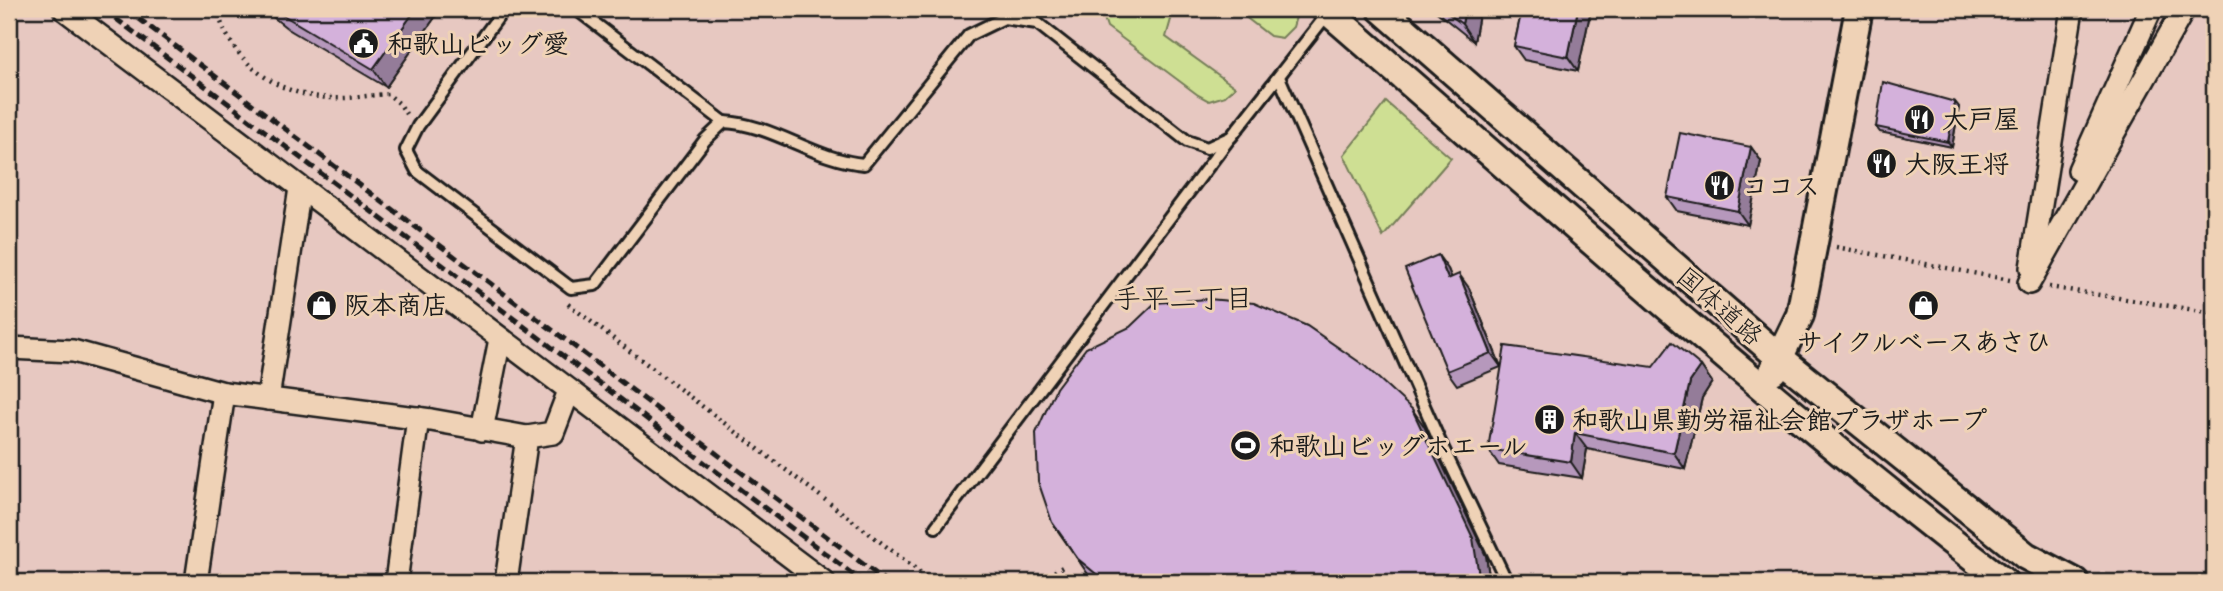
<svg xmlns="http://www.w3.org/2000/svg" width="2223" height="591" font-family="Dekko,'Klee One',sans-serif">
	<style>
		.green { fill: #cedf93; stroke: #757e58; stroke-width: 2 }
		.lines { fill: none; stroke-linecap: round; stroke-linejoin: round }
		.service-casing { stroke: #1c1c1c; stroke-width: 16 }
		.minor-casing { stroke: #1c1c1c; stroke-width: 26 }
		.tertiary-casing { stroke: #1c1c1c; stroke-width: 32 }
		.path { stroke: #1c1c1c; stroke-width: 4.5; stroke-dasharray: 2 5; stroke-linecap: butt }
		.service { stroke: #efd2b6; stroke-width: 10 }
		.minor { stroke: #efd2b6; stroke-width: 21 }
		.tertiary { stroke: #efd2b6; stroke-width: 26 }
		.rail { stroke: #1c1c1c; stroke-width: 5; stroke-dasharray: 10 5; stroke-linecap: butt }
		.wall { fill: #b698bc; stroke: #1c1c1c; stroke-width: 2 }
		.shaded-wall { fill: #947c99; stroke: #1c1c1c; stroke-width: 2 }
		.building { fill: #d4b1db; stroke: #1c1c1c; stroke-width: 2 }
		.labels { text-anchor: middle; stroke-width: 6; stroke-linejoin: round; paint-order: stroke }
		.poi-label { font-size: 26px; font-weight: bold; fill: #1c1c1c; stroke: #efd2b6; text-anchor: start }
		.street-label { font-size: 26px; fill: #1c1c1c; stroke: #efd2b6 }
		.neighbourhood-label { font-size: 28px; fill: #1c1c1c; stroke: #efd2b6 }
	</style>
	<rect width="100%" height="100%" fill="#e7c8c1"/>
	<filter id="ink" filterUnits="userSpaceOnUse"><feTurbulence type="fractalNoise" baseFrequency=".0143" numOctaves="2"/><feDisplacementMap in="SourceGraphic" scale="14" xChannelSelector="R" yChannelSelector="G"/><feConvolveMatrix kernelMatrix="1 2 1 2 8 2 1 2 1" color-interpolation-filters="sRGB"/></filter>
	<g filter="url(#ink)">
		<g class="green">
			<polygon points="1101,9 1174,9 1166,37 1235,87 1225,96 1209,101 1198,95 1107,27"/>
			<polygon points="1235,9 1296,9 1298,10 1293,27 1282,38 1270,36"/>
			<polygon points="1386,102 1451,158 1383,237 1344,155"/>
		</g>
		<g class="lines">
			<defs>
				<g id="service">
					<path d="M504,9L418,126L406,150L417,171L571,288L595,285L705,140L724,122C773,124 814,160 864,164L969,35L1004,18L1037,23L1187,141L1207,148L1231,137L1329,12"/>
					<polyline points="576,9 724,122"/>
					<polyline points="1279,77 1440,442 1507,582"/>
					<polyline points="936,527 1229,139"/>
				</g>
				<g id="minor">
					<polyline points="64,9 824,582"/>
					<polyline points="2079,170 2151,9"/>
					<polyline points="2031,268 2072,9"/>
					<polyline points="2029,283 2184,9"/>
					<polyline points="9,348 73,351 224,393 431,420 527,437"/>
					<polyline points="268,399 300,188"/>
					<polyline points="482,430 500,339"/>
					<polyline points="196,582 224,393"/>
					<polyline points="396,582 418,418"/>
					<polyline points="506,582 527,437 553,433 569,391"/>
				</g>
				<g id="tertiary">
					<path d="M1325,9C1549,203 1769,402 2004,582"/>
					<polyline points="1381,9 1781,359 2026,556 2075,582"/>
					<polyline points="1773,371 1800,315 1859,9"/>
				</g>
			</defs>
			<use href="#service" class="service-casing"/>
			<use href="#minor" class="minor-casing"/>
			<use href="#tertiary" class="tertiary-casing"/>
			<g class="path">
				<path d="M217,9C230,62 278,97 333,98C351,99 369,95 388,94L400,104L406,114"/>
				<polyline points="1836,247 2010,280"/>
				<polyline points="2049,287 2214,313"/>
				<polyline points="568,304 933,582"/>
				<polyline points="1036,582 1066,565"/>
			</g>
			<use href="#service" class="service"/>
			<use href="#minor" class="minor"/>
			<use href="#tertiary" class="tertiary"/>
			<g class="rail">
				<polyline points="103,9 863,582"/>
				<polyline points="126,9 887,582"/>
			</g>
		</g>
		<g class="wall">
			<polygon points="263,9 435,9 438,13 386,87 288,29"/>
			<polygon points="1433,9 1480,9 1474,42"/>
			<polygon points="1522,9 1591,9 1578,71 1524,60 1514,46"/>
			<polygon points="1955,102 1959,107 1952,147 1880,132 1876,127"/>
			<polygon points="1751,147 1761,161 1748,225 1677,211 1667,197"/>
			<polygon points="1448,269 1451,278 1469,288 1501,367 1457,385 1447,371"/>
			<polygon points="1701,366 1712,382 1702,398 1685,469 1587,449 1582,478 1499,465 1488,449 1653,367"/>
			<polygon points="1424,426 1486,556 1490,582 1097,582 1090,577 1052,522"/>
		</g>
		<g class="shaded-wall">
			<polygon points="416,9 435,9 438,13 386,87 373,69"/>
			<polygon points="1465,9 1480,9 1474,42 1462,24"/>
			<polygon points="1578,9 1591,9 1578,71 1568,57"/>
			<polygon points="1955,102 1959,107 1952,147 1948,142"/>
			<polygon points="1751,147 1761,161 1748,225 1738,211"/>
			<polygon points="1438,255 1448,269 1458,293 1448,279"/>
			<polygon points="1459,274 1469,288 1501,367 1491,353"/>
			<polygon points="1701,366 1712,382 1702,398 1685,469 1674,453 1690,382"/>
			<polygon points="1412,409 1424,426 1486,556 1490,582 1480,582"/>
			<polygon points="1575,433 1587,449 1582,478 1571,462"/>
		</g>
		<g class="building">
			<polygon points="273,9 416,9 373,69"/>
			<polygon points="1442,9 1465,9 1462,24"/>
			<polygon points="1522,9 1578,9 1568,57 1514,46"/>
			<polygon points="1883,82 1955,102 1948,142 1876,127"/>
			<polygon points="1680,133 1751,147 1738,211 1667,197"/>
			<polygon points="1438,255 1448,279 1459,274 1491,353 1447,371 1405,269"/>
			<polygon points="1208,299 1254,303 1307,326 1365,366 1412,409 1473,538 1480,582 1106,582 1078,559 1052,522 1038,481 1036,433 1056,388 1086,348 1130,327 1155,303"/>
			<polygon points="1672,342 1701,366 1690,382 1674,453 1575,433 1571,462 1488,449 1505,346 1653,367"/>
		</g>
	</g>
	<defs>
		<symbol id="civic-disc" viewBox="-11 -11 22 22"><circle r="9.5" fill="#1c1c1c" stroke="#efd2b6"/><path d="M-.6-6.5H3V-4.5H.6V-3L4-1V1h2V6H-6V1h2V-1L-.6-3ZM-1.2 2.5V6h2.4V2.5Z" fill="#fff"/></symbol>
		<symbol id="restaurant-disc" viewBox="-11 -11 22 22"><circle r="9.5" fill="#1c1c1c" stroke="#efd2b6"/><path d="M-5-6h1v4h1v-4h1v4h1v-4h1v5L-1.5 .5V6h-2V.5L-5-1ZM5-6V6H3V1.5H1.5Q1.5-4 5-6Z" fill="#fff"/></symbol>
		<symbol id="shop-disc" viewBox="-11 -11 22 22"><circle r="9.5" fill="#1c1c1c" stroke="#efd2b6"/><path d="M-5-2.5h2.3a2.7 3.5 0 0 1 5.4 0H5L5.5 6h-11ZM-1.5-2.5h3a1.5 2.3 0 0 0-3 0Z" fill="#fff"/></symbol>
		<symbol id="building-disc" viewBox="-11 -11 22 22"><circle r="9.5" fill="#1c1c1c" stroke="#efd2b6"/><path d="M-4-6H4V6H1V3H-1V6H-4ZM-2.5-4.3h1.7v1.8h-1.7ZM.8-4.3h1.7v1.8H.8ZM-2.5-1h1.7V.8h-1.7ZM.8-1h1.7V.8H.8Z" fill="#fff"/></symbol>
		<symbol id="stadium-disc" viewBox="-11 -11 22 22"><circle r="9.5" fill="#1c1c1c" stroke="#efd2b6"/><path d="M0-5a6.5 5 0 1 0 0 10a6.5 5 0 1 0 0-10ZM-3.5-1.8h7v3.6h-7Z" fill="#fff"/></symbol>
	</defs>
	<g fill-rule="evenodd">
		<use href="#civic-disc" x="346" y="26" width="35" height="35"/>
		<use href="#restaurant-disc" x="1902" y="102" width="35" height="35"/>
		<use href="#restaurant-disc" x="1864" y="146" width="35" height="35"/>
		<use href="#restaurant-disc" x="1702" y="168" width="35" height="35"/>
		<use href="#shop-disc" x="304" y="288" width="35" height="35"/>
		<use href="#shop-disc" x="1906" y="288" width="35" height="35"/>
		<use href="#building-disc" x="1532" y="402" width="35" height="35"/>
		<use href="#stadium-disc" x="1228" y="428" width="35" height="35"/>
	</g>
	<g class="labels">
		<g class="poi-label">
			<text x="387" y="53">和歌山ビッグ愛</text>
			<text x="1942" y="128">大戸屋</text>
			<text x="1905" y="173">大阪王将</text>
			<text x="1742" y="195">ココス</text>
			<text x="344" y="314">阪本商店</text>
			<text x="1924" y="351" text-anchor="middle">サイクルベースあさひ</text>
			<text x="1572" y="429">和歌山県勤労福祉会館プラザホープ</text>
			<text x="1269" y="455">和歌山ビッグホエール</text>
		</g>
		<g class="street-label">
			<text transform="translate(1720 306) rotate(41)" y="9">国体道路</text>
		</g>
		<g class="neighbourhood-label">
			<text x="1183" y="308">手平二丁目</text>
		</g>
	</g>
	<rect width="2223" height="591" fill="none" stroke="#efd2b6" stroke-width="35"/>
	<rect x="18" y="18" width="2188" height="556" fill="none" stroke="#1c1c1c" stroke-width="2.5" filter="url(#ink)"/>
</svg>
